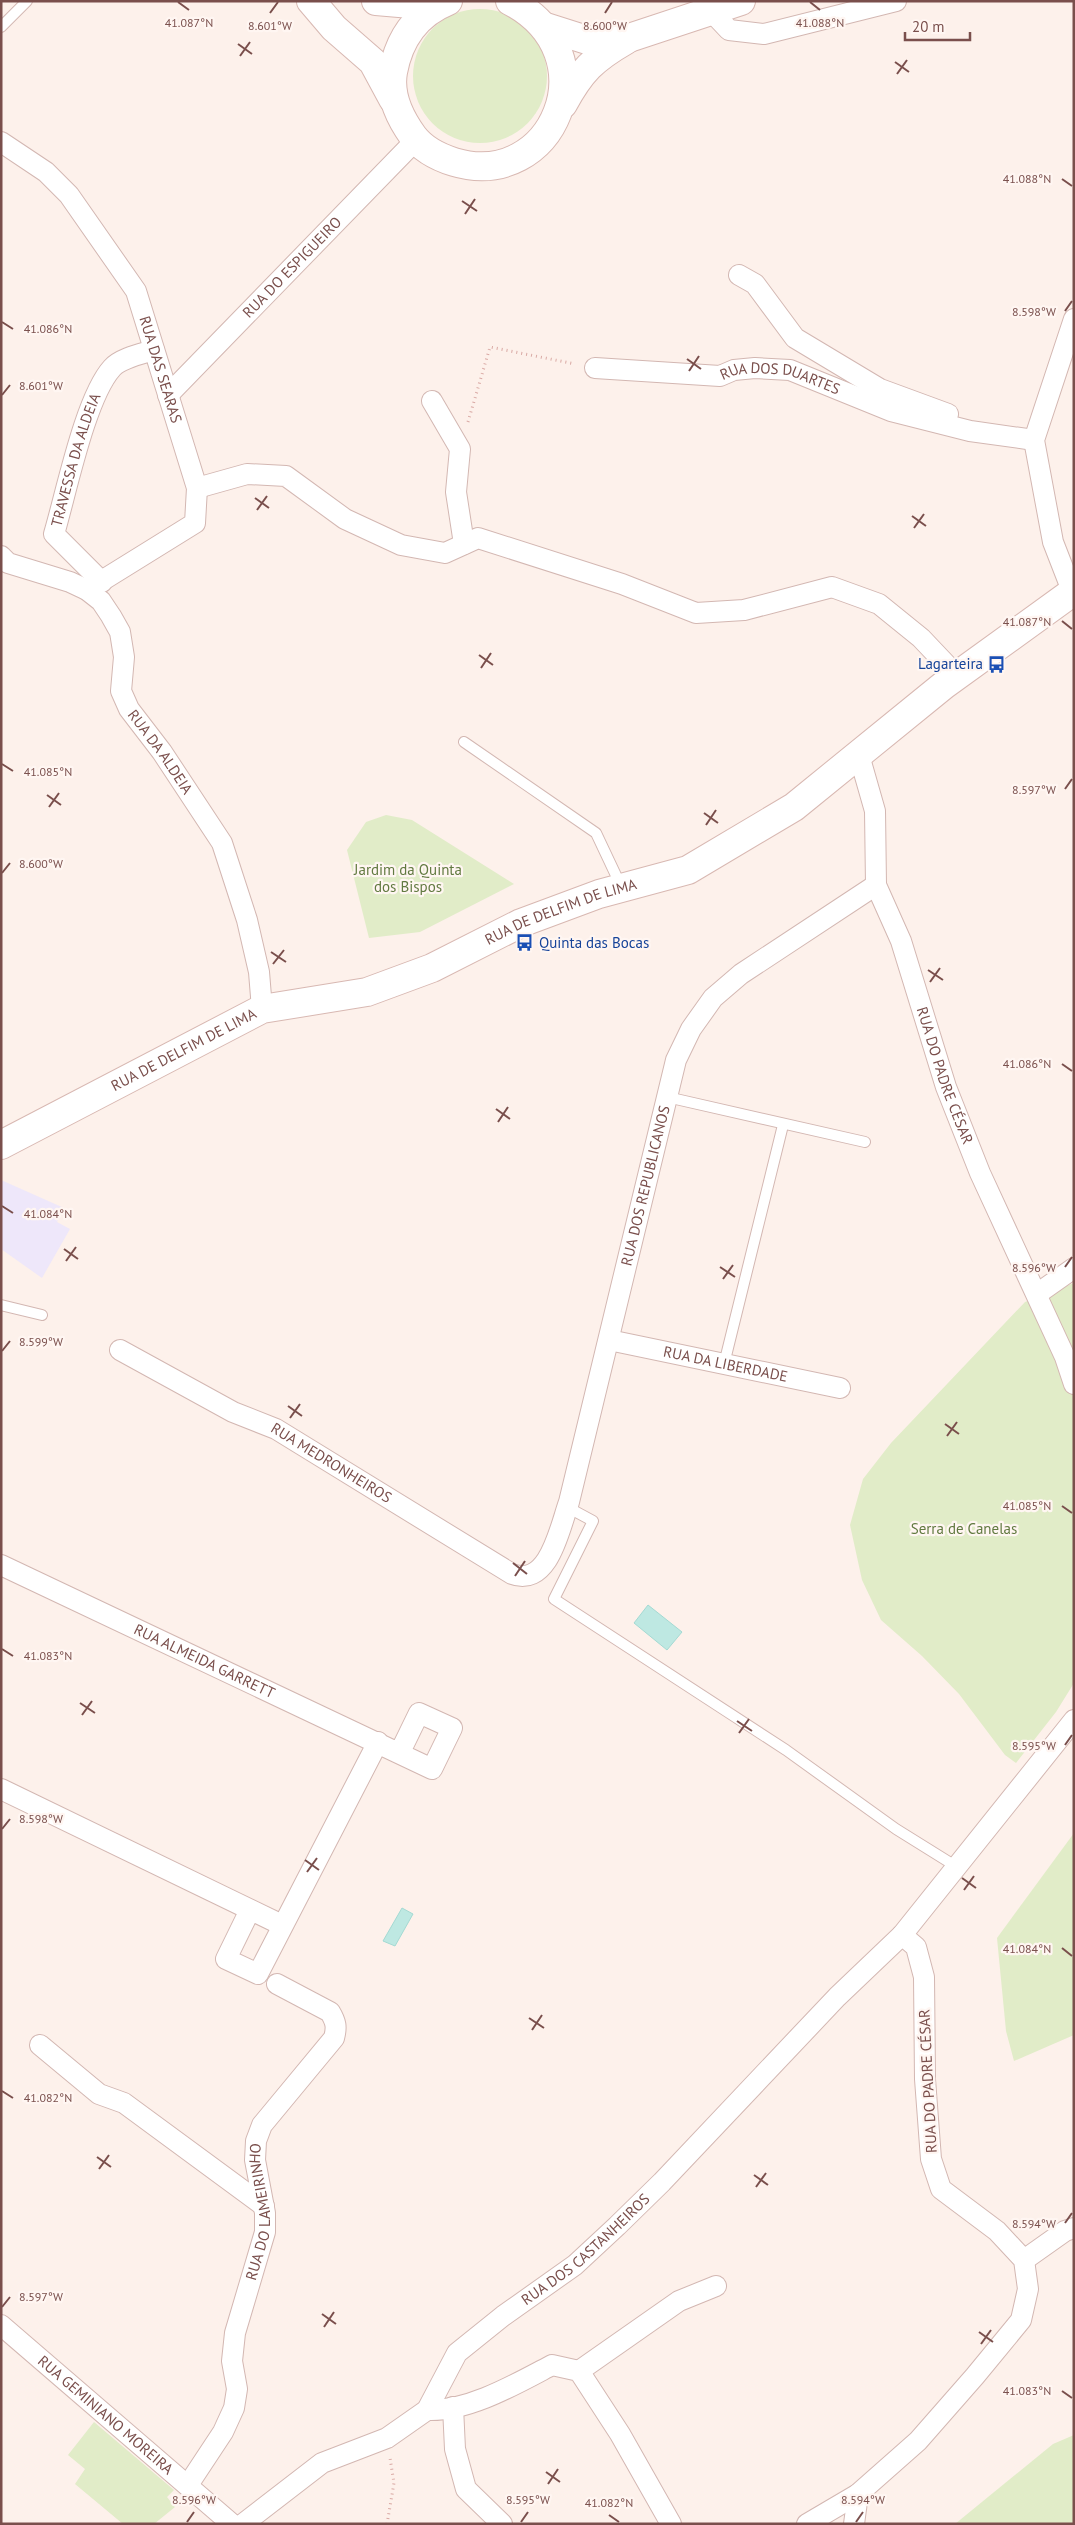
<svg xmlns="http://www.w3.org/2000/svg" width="1075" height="2525" font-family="'PT Sans',sans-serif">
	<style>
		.education { fill: #eee7fa }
		.green { fill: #e1ecc8 }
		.water { fill: #bee8e2; stroke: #a4dad3 }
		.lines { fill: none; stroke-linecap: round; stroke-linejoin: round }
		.lane-casing { stroke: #d3b7b2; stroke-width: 12 }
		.street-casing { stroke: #d3b7b2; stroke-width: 22 }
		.secondary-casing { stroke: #d8b8b2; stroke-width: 30 }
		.path { stroke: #d9a9a4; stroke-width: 3; stroke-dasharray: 1 4; stroke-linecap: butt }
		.lane { stroke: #fff; stroke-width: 10 }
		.street { stroke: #fff; stroke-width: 20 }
		.secondary { stroke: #fff; stroke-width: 28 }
		.ticks { fill: none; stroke: #7a4f4c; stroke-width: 2 }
		.labels { text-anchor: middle; stroke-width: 4.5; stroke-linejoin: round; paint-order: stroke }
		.street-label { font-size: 15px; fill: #7a4f4c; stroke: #fff6f2 }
		.transit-label { font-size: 15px; fill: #164399; stroke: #fff6f2; text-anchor: end }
		.park-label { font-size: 15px; fill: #627a41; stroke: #fff6f2 }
		.ticks-label { font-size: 12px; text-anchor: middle; fill: #7a4f4c; stroke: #fff6f2; stroke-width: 4.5; stroke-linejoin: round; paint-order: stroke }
	</style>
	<rect width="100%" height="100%" fill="#fdf1eb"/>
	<polygon class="education" points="1,1180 64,1208 57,1222 70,1229 42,1278 1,1249"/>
	<g class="green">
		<circle cx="480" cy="76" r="67"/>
		<polygon points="386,815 412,820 514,884 420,932 369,938 347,850 366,822"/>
		<polygon points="1074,1283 1074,1683 1056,1712 1016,1763 1005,1755 959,1694 922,1656 881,1620 862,1580 850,1525 863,1479 891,1443 1025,1302"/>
		<polygon points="1074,1833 1074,2035 1014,2061 1006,2031 997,1938"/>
		<polygon points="94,2422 174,2490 167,2497 175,2507 154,2524 123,2524 75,2484 85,2469 68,2455"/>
		<polygon points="1074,2435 1074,2524 955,2524 1053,2444"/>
	</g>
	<g class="water">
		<polygon points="648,1605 682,1632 667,1650 634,1623"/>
		<polygon points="402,1908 413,1914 395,1946 383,1941"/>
	</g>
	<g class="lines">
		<defs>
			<g id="lane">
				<polyline points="1,27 27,1"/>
				<polyline points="464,742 596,833 621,886"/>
				<polyline points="667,1097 865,1142"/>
				<polyline points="1,1305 42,1315"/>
				<polyline points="724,1364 783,1125"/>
				<polyline points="567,1507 593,1521 554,1599 786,1750 896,1829 957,1867"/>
			</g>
			<g id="street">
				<polyline points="711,11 729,30 764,34 896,1"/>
				<path id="s1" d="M1,142L46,172L69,195L136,291L197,488L195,523L87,590"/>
				<polyline points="739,275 755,284 795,338 880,389 948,414"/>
				<polyline points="1074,319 1034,440 1053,542 1074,596"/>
				<path id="s2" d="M595,368L720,376L734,370L755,368L790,370L891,411L970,431L1034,440"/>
				<path id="s3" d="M168,395L416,140"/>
				<polyline points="432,401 460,449 456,492 464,544"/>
				<polyline points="197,488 247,474 286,476 345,519 401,545 445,553 478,538 622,584 696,613 744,610 832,587 879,604 921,638 957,676"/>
				<path id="s4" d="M1,556L8,563L70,582L87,590L101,601L111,616L120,632L124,657L121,691L129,709L162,752L222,843L247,920L259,972L262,1009"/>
				<path id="s5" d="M102,582L54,534C66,494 85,398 112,368C121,358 141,354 154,350"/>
				<path id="s6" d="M859,755L875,811L876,885L901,941L946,1087L980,1173L1065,1357L1074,1384"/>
				<polyline points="1037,1294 1074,1268"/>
				<path id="s7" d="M609,1340L840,1388"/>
				<path id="s8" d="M120,1350L233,1412L276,1429L512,1574C549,1588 560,1527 569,1502L676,1060L691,1029L713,998L741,974L876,885"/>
				<path id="s9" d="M1,1565L432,1769L452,1728L419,1713L400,1752"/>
				<polyline points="1,1789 282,1925"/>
				<polyline points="250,1910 226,1959 258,1974 378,1742"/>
				<polyline points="40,2045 99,2094 124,2103 264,2206"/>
				<polyline points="1024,2260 1065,2231 1074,2228"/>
				<path id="s10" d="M1,2325L232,2524"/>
				<polyline points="579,2371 679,2301 716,2286"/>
				<polyline points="453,2407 455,2449 466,2489 502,2524"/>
				<path d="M427,2410C468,2412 516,2384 552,2365L579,2371L620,2434L671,2524"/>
				<path id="s11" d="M188,2485L223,2432L234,2408L237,2389L232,2361L235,2333L265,2232V2213L255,2160L256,2141L262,2125L334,2038C337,2027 336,2022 330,2012L277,1984"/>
				<path id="s12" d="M243,2524L322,2463L387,2438L427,2410L457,2353L503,2316L575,2265L617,2226L662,2182L837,1997L902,1935L1074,1720"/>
				<polyline points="807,2524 858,2494 918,2441 975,2376 1021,2320 1028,2289 1024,2260 997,2231 941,2189 931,2159 925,2079 924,1977 916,1947 902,1935"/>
				<polyline points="854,2524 858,2494"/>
			</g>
			<g id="secondary">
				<polyline points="311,1 334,28 373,62 393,99"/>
				<polyline points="376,1 411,4 428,1"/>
				<path d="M448,1C416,14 399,39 393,72C389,95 400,118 413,136C422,148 438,157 454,162C553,192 612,54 510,1"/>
				<polyline points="546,27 590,41 629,38 741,1"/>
				<path d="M563,104C581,71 593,59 626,40"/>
				<path id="s13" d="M1,1145L262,1009L367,992L432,968L521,923L599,894L688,870L794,807L944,685L1074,591"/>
			</g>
		</defs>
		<use href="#lane" class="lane-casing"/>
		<use href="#street" class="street-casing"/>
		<use href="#secondary" class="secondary-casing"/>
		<g class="path">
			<polyline points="468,422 490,347 575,364"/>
			<polyline points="387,2524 394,2483 390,2458"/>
		</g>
		<use href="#lane" class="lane"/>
		<use href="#street" class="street"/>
		<use href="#secondary" class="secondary"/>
	</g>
	<path class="ticks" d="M178,2L189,10M810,2L820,10M270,13L278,2M605,13L612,2M238,44L252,54M240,56L250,42M895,62L909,72M897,74L907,60M1062,179L1072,186M462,201L477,211M465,214L475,199M1065,311L1072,301M2,322L13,329M687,359L701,369M689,371L699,356M2,395L10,385M255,498L269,508M257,510L267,496M912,516L926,526M914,528L924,514M1062,621L1072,629M479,655L493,665M481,668L491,653M2,764L13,771M1065,789L1072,779M47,795L61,805M49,807L59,793M704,813L718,823M706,825L716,810M2,873L10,863M271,952L286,962M273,964L284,950M928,970L943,980M930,982L940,968M1062,1064L1072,1071M496,1109L510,1119M498,1122L508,1107M2,1206L13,1213M64,1249L78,1259M66,1261L76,1247M720,1267L735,1277M1065,1267L1072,1257M723,1279L733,1265M2,1351L10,1341M288,1406L302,1416M290,1418L300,1404M945,1424L959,1434M947,1436L957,1422M1062,1506L1072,1513M513,1563L527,1574M515,1576L525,1561M2,1649L13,1656M80,1703L95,1713M82,1715L92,1701M737,1721L752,1731M739,1733L749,1719M1065,1745L1072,1735M2,1829L10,1819M305,1860L319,1870M307,1872L317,1858M962,1878L976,1888M964,1890L974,1876M1062,1948L1072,1956M529,2018L544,2028M532,2030L542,2015M2,2091L13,2098M97,2157L111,2167M99,2169L109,2155M754,2175L768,2185M756,2187L766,2173M1065,2223L1072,2213M2,2307L10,2297M322,2314L336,2324M324,2327L334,2312M979,2332L993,2342M981,2344L991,2330M1062,2391L1072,2398M546,2472L560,2482M548,2484L558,2469M609,2515L619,2522M187,2522L194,2512M521,2522L528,2512M856,2522L863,2512"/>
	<defs>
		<symbol id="bus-bare" viewBox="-9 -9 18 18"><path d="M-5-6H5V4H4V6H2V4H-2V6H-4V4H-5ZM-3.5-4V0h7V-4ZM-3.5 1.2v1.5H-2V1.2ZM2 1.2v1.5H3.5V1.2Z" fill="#1a4fb4" stroke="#fff6f2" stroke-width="2.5" paint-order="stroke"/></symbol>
	</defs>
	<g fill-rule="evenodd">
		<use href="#bus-bare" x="984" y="652" width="25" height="25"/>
		<use href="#bus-bare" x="512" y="930" width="25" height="25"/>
	</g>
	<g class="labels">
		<g class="street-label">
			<text dy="5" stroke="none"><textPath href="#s3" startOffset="178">RUA DO ESPIGUEIRO</textPath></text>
			<text dy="5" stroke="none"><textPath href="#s1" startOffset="286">RUA DAS SEARAS</textPath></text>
			<text dy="5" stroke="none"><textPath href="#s2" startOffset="188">RUA DOS DUARTES</textPath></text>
			<text dy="5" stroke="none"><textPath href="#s5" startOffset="145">TRAVESSA DA ALDEIA</textPath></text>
			<text dy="5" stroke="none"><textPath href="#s4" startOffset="280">RUA DA ALDEIA</textPath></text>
			<text dy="5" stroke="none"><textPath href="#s13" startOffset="611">RUA DE DELFIM DE LIMA</textPath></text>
			<text dy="5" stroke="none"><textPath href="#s13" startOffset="206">RUA DE DELFIM DE LIMA</textPath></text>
			<text dy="5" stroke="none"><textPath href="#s6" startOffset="335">RUA DO PADRE CÉSAR</textPath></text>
			<text dy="5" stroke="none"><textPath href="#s8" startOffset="881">RUA DOS REPUBLICANOS</textPath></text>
			<text dy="5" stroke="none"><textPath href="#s7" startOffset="119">RUA DA LIBERDADE</textPath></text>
			<text dy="5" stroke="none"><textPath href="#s8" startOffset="240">RUA MEDRONHEIROS</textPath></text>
			<text dy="5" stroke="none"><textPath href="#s9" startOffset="225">RUA ALMEIDA GARRETT</textPath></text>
			<text transform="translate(928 2081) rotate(-93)" y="5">RUA DO PADRE CÉSAR</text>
			<text dy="5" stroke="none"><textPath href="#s11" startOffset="291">RUA DO LAMEIRINHO</textPath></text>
			<text dy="5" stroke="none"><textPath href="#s12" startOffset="448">RUA DOS CASTANHEIROS</textPath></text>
			<text dy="5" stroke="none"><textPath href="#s10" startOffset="138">RUA GEMINIANO MOREIRA</textPath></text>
		</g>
		<g class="transit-label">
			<text x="983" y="669">Lagarteira</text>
			<text x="539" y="948" text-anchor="start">Quinta das Bocas</text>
		</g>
		<g class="park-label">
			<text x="408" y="875">Jardim da Quinta<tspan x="408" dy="17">dos Bispos</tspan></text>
			<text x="964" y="1534">Serra de Canelas</text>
		</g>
	</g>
	<g class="ticks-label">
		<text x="189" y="27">41.087°N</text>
		<text x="820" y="27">41.088°N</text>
		<text x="270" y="30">8.601°W</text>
		<text x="605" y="30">8.600°W</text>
		<text x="1027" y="183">41.088°N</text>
		<text x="1034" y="316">8.598°W</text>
		<text x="48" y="333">41.086°N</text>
		<text x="41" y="390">8.601°W</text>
		<text x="1027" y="626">41.087°N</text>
		<text x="48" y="776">41.085°N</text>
		<text x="1034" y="794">8.597°W</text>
		<text x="41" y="868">8.600°W</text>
		<text x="1027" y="1068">41.086°N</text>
		<text x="48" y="1218">41.084°N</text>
		<text x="1034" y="1272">8.596°W</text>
		<text x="41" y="1346">8.599°W</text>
		<text x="1027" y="1510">41.085°N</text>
		<text x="48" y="1660">41.083°N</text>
		<text x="1034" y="1750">8.595°W</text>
		<text x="41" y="1823">8.598°W</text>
		<text x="1027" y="1953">41.084°N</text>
		<text x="48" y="2102">41.082°N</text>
		<text x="1034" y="2228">8.594°W</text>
		<text x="41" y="2301">8.597°W</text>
		<text x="1027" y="2395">41.083°N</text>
		<text x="194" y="2504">8.596°W</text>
		<text x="528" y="2504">8.595°W</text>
		<text x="863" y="2504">8.594°W</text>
		<text x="609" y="2507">41.082°N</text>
	</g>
	<rect width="1075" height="2525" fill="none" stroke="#7a4f4c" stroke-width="5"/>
	<path d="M905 32v8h65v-8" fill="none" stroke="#7a4f4c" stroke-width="2.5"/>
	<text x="912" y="32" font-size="15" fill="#7a4f4c" stroke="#fff6f2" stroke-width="4" paint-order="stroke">20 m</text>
</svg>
